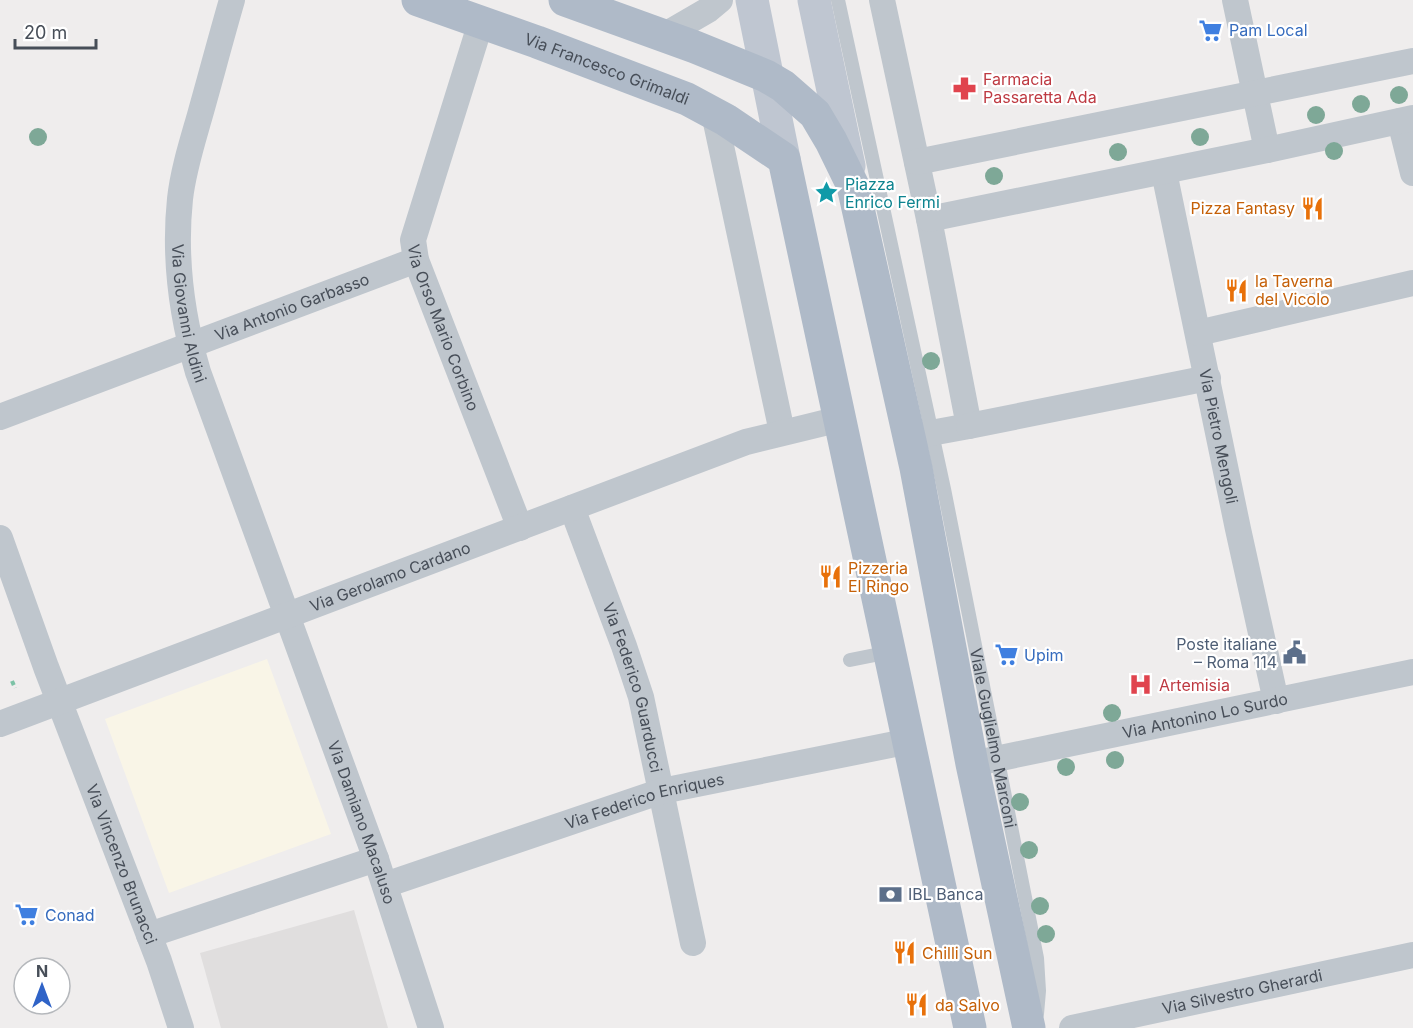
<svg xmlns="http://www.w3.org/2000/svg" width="1413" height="1028" font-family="Inter,sans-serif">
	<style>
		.commercial { fill: #f9f5e7 }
		.education { fill: #e0dede }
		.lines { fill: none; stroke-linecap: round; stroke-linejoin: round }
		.path { stroke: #7cc2a6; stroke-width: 4; stroke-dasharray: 4.5 3; stroke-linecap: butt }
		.service { stroke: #bfc6cd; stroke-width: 14 }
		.minor { stroke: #bfc6cd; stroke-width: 26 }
		.secondary { stroke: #bfc6d1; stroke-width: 33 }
		.primary { stroke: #afbac8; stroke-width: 33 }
		.tree { fill: #7ea897 }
		.labels { text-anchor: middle; stroke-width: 4.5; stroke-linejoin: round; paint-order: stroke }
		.shop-label { font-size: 16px; fill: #366cbe; stroke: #fff; text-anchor: start }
		.street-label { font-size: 16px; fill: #474e58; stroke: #fff }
		.health-label { font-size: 16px; fill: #be3a42; stroke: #fff; text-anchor: start }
		.culture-label { font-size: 16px; fill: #0d838f; stroke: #fff; text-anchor: start }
		.food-label { font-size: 16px; fill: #c56008; stroke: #fff; text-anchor: start }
		.service-label { font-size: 16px; fill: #4e5e75; stroke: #fff; text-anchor: end }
	</style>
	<rect width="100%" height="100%" fill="#efeded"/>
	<polygon class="commercial" points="267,659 331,834 169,893 105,719"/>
	<polygon class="education" points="354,910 388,1028 221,1028 200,953"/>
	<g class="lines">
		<polyline class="path" points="12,681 15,688"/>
		<g class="service">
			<path id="s1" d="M838,0L944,489L1037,958L1039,991L1037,1014"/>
			<polyline points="850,660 890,652"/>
		</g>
		<g class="minor">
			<path id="s2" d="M232,0C221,38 211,76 200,115C192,143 183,171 180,199C174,256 182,317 198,372L376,859L431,1028"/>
			<polyline points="882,0 929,219 969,426 909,437"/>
			<polyline points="1235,0 1267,150"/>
			<path id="s3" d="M481,22L413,240L416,260L520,528"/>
			<polyline points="665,35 708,10 720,0"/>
			<polyline points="714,113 782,432"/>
			<polyline points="1400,121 1413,173"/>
			<polyline points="917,162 1413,61"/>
			<path id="s4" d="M1164,172L1238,529L1276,701"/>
			<polyline points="929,219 1267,150 1413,118"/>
			<polyline points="1198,333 1413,283"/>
			<path id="s5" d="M0,417L416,260"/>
			<polyline points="969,426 1208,378"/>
			<path id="s6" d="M572,508L624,646L641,697L693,943"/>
			<path id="s7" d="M0,538L46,667L159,961L181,1028"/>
			<path id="s8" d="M0,724L746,442L840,419"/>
			<path id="s9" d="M972,764L1413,672"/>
			<path id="s10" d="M385,885L662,791L910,741"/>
			<polyline points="149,935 376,859"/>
			<path id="s11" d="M1072,1028L1413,955"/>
		</g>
		<g class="secondary">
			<polyline points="752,0 784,159"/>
			<polyline points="814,0 849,166"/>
		</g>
		<g class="primary">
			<path id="s12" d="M418,0L537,42L687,99L726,120L784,159L970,1028"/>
			<polyline points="565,0 695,47 766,76 783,86 815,114 831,141 853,186 916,468 972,764 1029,1028"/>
		</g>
	</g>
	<g class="tree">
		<circle cx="1399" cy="95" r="9"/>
		<circle cx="1361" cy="104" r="9"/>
		<circle cx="1316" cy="115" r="9"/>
		<circle cx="38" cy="137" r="9"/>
		<circle cx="1200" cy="137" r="9"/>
		<circle cx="1334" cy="151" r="9"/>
		<circle cx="1118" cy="152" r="9"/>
		<circle cx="994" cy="176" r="9"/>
		<circle cx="931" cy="361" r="9"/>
		<circle cx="1112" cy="713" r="9"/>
		<circle cx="1115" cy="760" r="9"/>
		<circle cx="1066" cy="767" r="9"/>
		<circle cx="1020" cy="802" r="9"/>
		<circle cx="1029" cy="850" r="9"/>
		<circle cx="1040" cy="906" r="9"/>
		<circle cx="1046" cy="934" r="9"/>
	</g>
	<defs>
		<symbol id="supermarket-bare" viewBox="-9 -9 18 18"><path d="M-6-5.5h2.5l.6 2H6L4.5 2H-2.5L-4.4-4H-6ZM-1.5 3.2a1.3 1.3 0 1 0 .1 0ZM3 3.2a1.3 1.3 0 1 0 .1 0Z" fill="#3f7fe0" stroke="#fff" stroke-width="2.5" paint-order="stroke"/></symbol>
		<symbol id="pharmacy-bare" viewBox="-9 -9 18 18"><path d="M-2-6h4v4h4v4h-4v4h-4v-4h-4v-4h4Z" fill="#e0444e" stroke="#fff" stroke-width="2.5" paint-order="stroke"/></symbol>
		<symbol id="sight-bare" viewBox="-9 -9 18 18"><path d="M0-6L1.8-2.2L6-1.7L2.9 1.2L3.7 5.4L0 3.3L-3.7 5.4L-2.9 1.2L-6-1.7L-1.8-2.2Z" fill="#0f9aa8" stroke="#fff" stroke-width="2.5" paint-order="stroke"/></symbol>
		<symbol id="restaurant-bare" viewBox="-9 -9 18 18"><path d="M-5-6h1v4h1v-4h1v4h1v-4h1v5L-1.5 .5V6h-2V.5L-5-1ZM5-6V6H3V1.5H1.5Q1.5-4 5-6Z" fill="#e8710a" stroke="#fff" stroke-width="2.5" paint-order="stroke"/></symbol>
		<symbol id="civic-bare" viewBox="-9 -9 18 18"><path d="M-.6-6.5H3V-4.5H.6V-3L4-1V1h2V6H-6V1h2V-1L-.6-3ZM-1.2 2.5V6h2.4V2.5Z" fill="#5c6f8a" stroke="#fff" stroke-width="2.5" paint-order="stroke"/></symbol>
		<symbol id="hospital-bare" viewBox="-9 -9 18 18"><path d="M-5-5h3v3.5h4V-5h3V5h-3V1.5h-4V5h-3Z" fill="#e0444e" stroke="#fff" stroke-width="2.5" paint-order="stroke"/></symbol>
		<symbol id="bank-bare" viewBox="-9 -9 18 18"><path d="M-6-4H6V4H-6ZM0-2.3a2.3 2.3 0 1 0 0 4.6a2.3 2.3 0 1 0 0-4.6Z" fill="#5c6f8a" stroke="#fff" stroke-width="2.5" paint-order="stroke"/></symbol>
	</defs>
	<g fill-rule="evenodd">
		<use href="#supermarket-bare" x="1194" y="14" width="33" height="33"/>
		<use href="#pharmacy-bare" x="948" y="72" width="33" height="33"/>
		<use href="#sight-bare" x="810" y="176" width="33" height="33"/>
		<use href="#restaurant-bare" x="1296" y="192" width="33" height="33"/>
		<use href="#restaurant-bare" x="1220" y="274" width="33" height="33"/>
		<use href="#restaurant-bare" x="814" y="560" width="33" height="33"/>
		<use href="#civic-bare" x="1278" y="636" width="33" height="33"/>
		<use href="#supermarket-bare" x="990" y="638" width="33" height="33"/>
		<use href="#hospital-bare" x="1124" y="668" width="33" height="33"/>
		<use href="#bank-bare" x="874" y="878" width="33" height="33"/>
		<use href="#supermarket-bare" x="10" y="898" width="33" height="33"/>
		<use href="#restaurant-bare" x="888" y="936" width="33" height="33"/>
		<use href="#restaurant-bare" x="900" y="988" width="33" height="33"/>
	</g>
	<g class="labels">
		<g class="shop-label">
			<text x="1229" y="36">Pam Local</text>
			<text x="1024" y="661">Upim</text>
			<text x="45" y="921">Conad</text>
		</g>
		<g class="street-label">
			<text dy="6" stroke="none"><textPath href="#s12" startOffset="201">Via Francesco Grimaldi</textPath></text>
			<text dy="6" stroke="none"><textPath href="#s5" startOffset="312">Via Antonio Garbasso</textPath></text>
			<text dy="6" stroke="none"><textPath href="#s2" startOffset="321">Via Giovanni Aldini</textPath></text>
			<text dy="6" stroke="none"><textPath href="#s3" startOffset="321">Via Orso Mario Corbino</textPath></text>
			<text dy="6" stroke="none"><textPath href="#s4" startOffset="270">Via Pietro Mengoli</textPath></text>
			<text dy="6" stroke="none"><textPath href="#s8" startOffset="417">Via Gerolamo Cardano</textPath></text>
			<text dy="6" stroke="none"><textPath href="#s6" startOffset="190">Via Federico Guarducci</textPath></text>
			<text dy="6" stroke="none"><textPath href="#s9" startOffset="238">Via Antonino Lo Surdo</textPath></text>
			<text dy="6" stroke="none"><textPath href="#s1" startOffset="754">Viale Guglielmo Marconi</textPath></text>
			<text dy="6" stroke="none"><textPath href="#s10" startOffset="273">Via Federico Enriques</textPath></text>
			<text dy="6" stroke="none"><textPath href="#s2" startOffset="860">Via Damiano Macaluso</textPath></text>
			<text dy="6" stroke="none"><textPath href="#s7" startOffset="348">Via Vincenzo Brunacci</textPath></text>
			<text dy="6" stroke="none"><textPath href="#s11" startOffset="174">Via Silvestro Gherardi</textPath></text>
		</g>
		<g class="health-label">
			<text x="983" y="85">Farmacia<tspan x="983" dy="18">Passaretta Ada</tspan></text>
			<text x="1159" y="691">Artemisia</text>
		</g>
		<g class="culture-label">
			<text x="845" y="190">Piazza<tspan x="845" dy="18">Enrico Fermi</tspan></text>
		</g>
		<g class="food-label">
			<text x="1295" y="214" text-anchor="end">Pizza Fantasy</text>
			<text x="1255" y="287">la Taverna<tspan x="1255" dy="18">del Vicolo</tspan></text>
			<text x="848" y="574">Pizzeria<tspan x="848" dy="18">El Ringo</tspan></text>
			<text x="922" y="959">Chilli Sun</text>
			<text x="935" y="1011">da Salvo</text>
		</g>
		<g class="service-label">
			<text x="1277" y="650">Poste italiane<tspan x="1277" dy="18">– Roma 114</tspan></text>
			<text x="908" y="900" text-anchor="start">IBL Banca</text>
		</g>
	</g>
	<g transform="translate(42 986)"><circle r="28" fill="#ffffff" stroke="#b5b8bc" stroke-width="1.5"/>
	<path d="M0-4.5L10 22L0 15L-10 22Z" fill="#2f63c7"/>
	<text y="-9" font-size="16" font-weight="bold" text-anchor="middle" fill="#474e58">N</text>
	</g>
	<path d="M15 39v9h81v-9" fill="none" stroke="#474e58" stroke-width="3"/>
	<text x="24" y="39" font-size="18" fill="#474e58" stroke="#ffffff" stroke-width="4.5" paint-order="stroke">20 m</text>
</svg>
